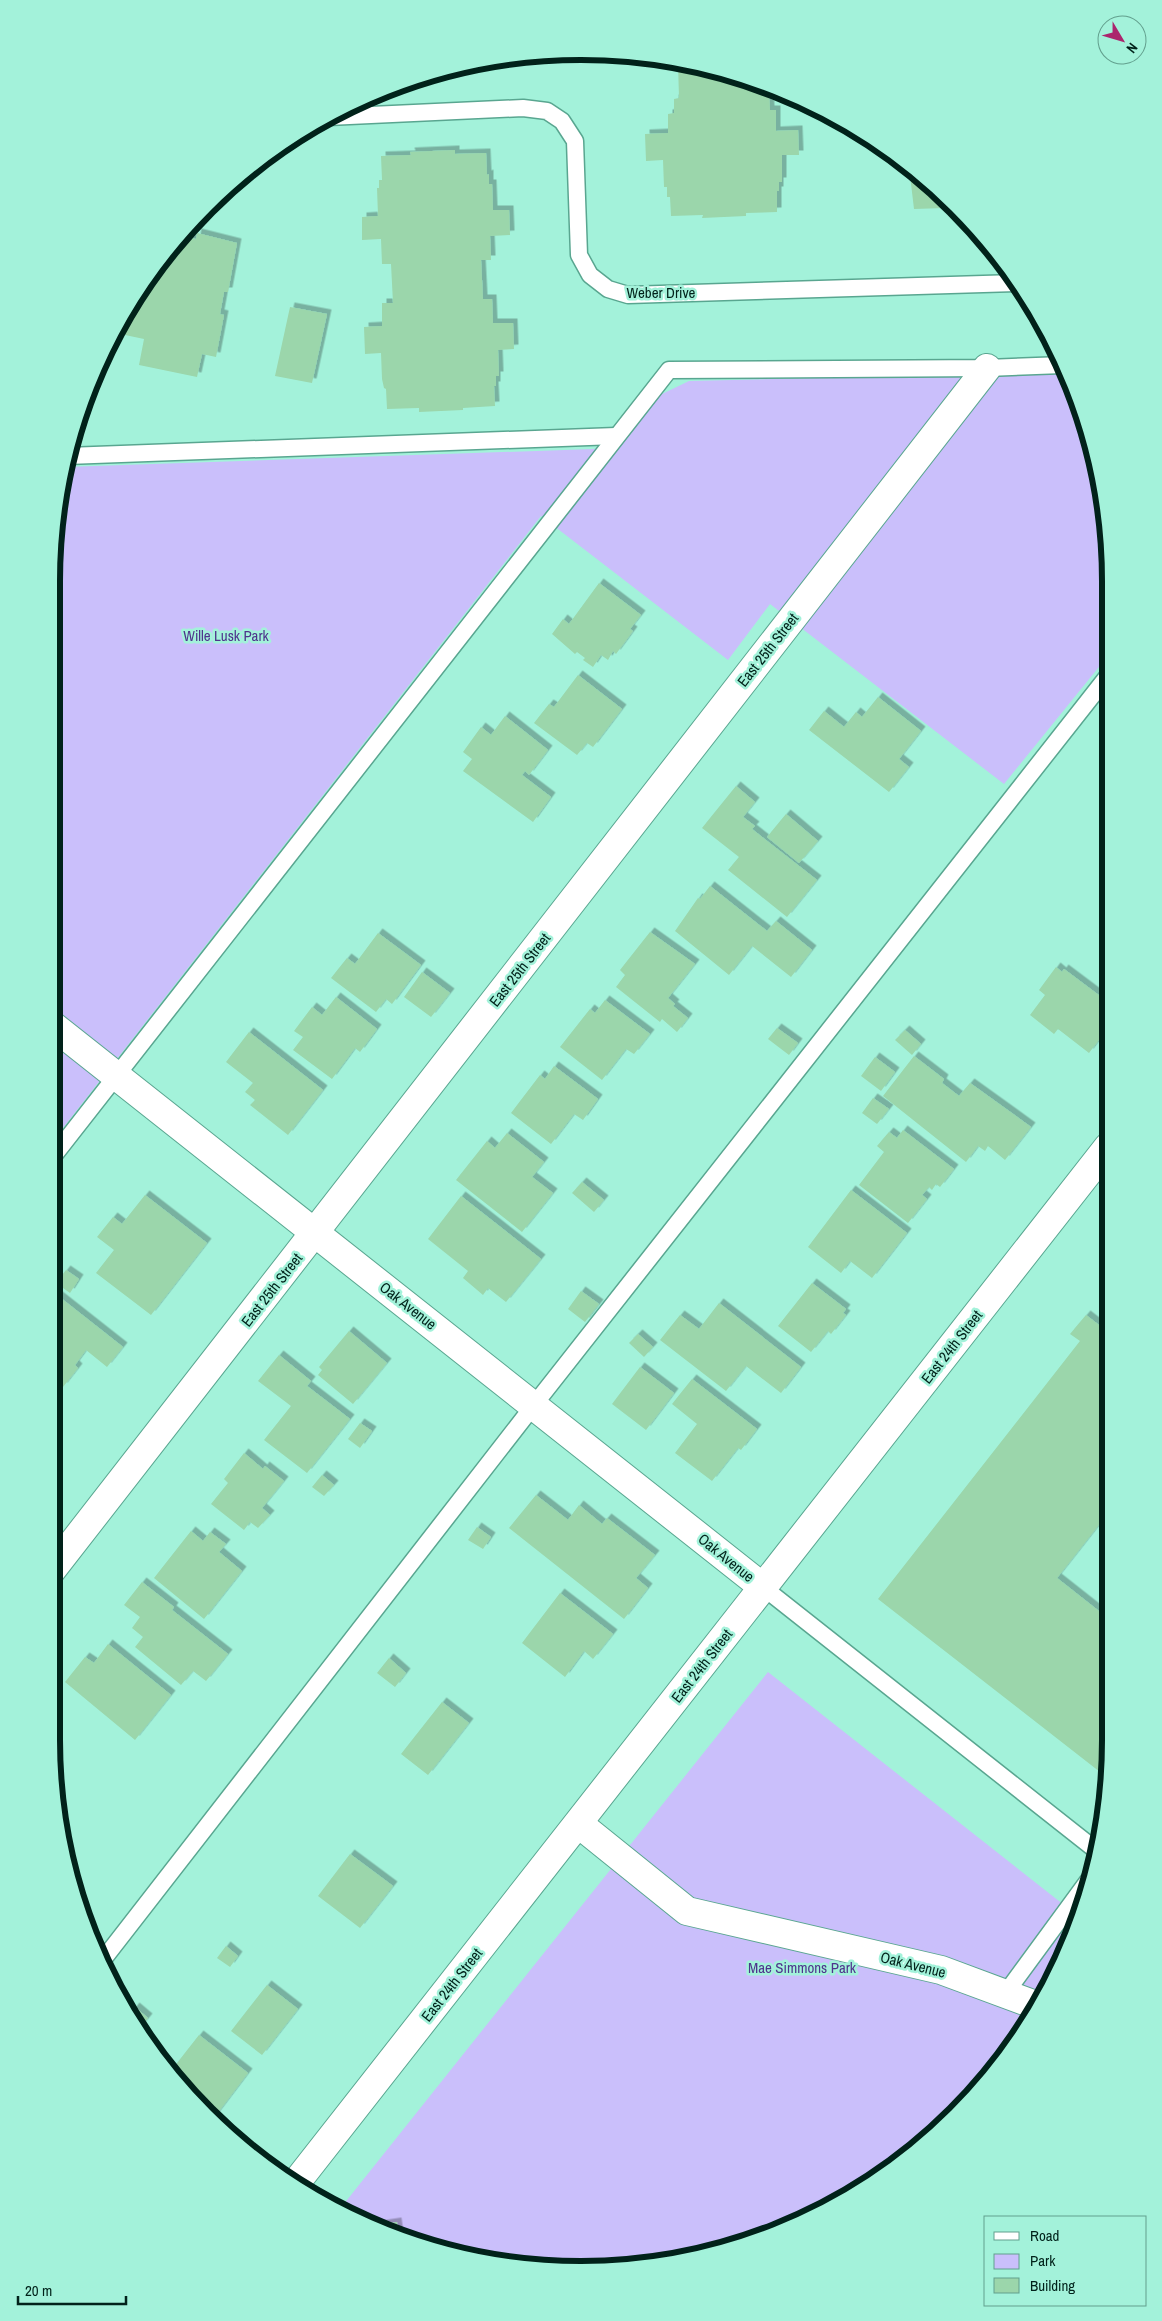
<svg xmlns="http://www.w3.org/2000/svg" width="1162" height="2321" font-family="'Archivo Narrow',sans-serif">
	<style>
		.green { fill: #cabffb }
		.building { fill: #9bd6ab; filter: url(#shadow) }
		.lines { fill: none; stroke-linecap: round; stroke-linejoin: round }
		.service-casing { stroke: #59a690; stroke-width: 19 }
		.minor-casing { stroke: #59a690; stroke-width: 30 }
		.service { stroke: #fff; stroke-width: 16 }
		.minor { stroke: #fff; stroke-width: 28 }
		.labels { text-anchor: middle; stroke-width: 5; stroke-linejoin: round; paint-order: stroke }
		.street-label { font-size: 15px; fill: #01221a; stroke: #a3f2da }
		.park-label { font-size: 15px; fill: #4e338c; stroke: #a3f2da }
		.rim { fill: none; stroke: #01221a; stroke-width: 6 }
	</style>
	<defs>
		<filter id="shadow"><feDropShadow dx="4.5" dy="-4.5" stdDeviation="0" flood-color="#0004"/></filter>
	</defs>
	<rect width="100%" height="100%" fill="#a3f2da"/>
	<g class="green">
		<polygon points="1067,372 1071,379 1106,512 1107,657 1004,784 770,604 728,660 541,516 52,1142 52,547 65,467 593,449 621,445 660,395 689,381"/>
		<polygon points="768,1672 1078,1916 1056,1974 1021,2035 956,2114 903,2160 816,2215 751,2242 650,2265 547,2269 477,2260 379,2230 339,2210"/>
	</g>
	<g class="building">
		<polygon points="678,63 718,69 765,87 766,93 769,93 770,110 776,110 776,131 798,130 799,155 782,155 782,182 779,182 779,191 777,191 777,212 746,213 746,216 702,218 703,215 671,216 670,197 667,197 667,187 664,187 663,160 646,161 645,134 668,133 668,114 674,113 674,99 679,98"/>
		<polygon points="455,150 455,154 486,153 487,175 489,174 489,184 492,184 493,210 509,210 510,235 490,236 491,260 481,260 483,299 492,299 493,323 513,323 514,349 498,350 499,376 496,376 496,386 494,386 495,406 463,408 463,410 419,412 419,408 387,409 386,389 384,388 382,379 381,353 365,354 364,327 382,326 382,303 393,303 391,264 382,264 381,239 362,240 362,217 378,216 377,188 379,188 379,180 382,180 381,156 411,155 410,152"/>
		<polygon points="909,167 954,211 945,212 945,208 914,209"/>
		<polygon points="197,233 237,243 228,292 224,292 220,314 224,315 216,357 202,354 197,377 139,365 144,339 125,335 130,308 161,259 182,236 196,239"/>
		<polygon points="290,307 327,314 312,383 275,376"/>
		<polygon points="599,583 641,615 630,629 633,631 616,654 613,651 608,660 601,655 593,667 583,660 585,658 577,652 575,654 552,634 563,619 569,624"/>
		<polygon points="578,675 622,709 593,747 587,743 577,755 534,723 549,704 554,707"/>
		<polygon points="878,697 921,731 899,759 909,767 889,792 809,730 824,711 844,727 856,712 862,717"/>
		<polygon points="505,716 548,750 529,775 525,771 522,775 551,797 533,822 463,771 472,759 463,752 481,727 491,735"/>
		<polygon points="736,786 755,802 743,817 755,826 752,829 817,880 787,917 728,870 739,857 702,828"/>
		<polygon points="786,814 818,841 799,863 767,837"/>
		<polygon points="710,886 767,931 776,921 812,950 791,977 752,946 729,975 675,931 698,898 700,899"/>
		<polygon points="650,932 695,964 668,998 675,1004 673,1006 688,1018 677,1032 662,1019 660,1022 616,987 625,975 620,970"/>
		<polygon points="378,933 421,965 392,1004 386,999 376,1012 331,978 347,958 355,964"/>
		<polygon points="1056,967 1062,972 1064,969 1108,1002 1108,1028 1089,1053 1058,1029 1054,1034 1030,1015 1045,995 1039,990"/>
		<polygon points="422,972 450,993 431,1017 404,997"/>
		<polygon points="336,997 377,1029 360,1052 355,1048 332,1079 293,1050 303,1037 294,1031 312,1007 322,1015"/>
		<polygon points="605,1000 650,1034 634,1054 626,1049 602,1080 560,1047 590,1009 595,1013"/>
		<polygon points="777,1028 798,1043 789,1055 768,1039"/>
		<polygon points="905,1030 921,1044 912,1055 895,1040"/>
		<polygon points="249,1032 323,1090 288,1135 250,1105 255,1100 245,1092 253,1083 226,1062"/>
		<polygon points="914,1056 944,1079 942,1083 959,1096 970,1083 1031,1127 1005,1160 988,1146 985,1151 978,1146 966,1162 883,1096"/>
		<polygon points="875,1057 895,1072 881,1091 861,1076"/>
		<polygon points="554,1066 598,1099 583,1120 574,1114 551,1144 511,1113 540,1075 545,1079"/>
		<polygon points="873,1098 889,1109 877,1124 862,1113"/>
		<polygon points="903,1130 954,1169 940,1187 936,1184 932,1190 929,1187 922,1195 927,1199 908,1223 859,1185 884,1152 877,1146 889,1132 897,1138"/>
		<polygon points="507,1133 544,1162 532,1177 553,1193 522,1232 456,1180 487,1141 495,1148"/>
		<polygon points="582,1182 604,1200 594,1212 572,1193"/>
		<polygon points="851,1190 907,1233 872,1278 850,1261 841,1273 808,1247"/>
		<polygon points="145,1195 207,1243 151,1315 96,1273 114,1250 97,1237 113,1217 122,1224"/>
		<polygon points="461,1196 541,1259 506,1302 488,1288 483,1295 463,1278 468,1271 428,1239"/>
		<polygon points="66,1270 79,1279 70,1293 56,1283"/>
		<polygon points="812,1283 846,1309 843,1313 846,1315 831,1334 828,1331 811,1352 778,1326"/>
		<polygon points="581,1291 599,1304 585,1322 568,1309"/>
		<polygon points="57,1295 123,1347 107,1367 86,1350 75,1365 78,1368 63,1387 52,1378 52,1302"/>
		<polygon points="719,1303 801,1367 781,1393 746,1366 726,1391 660,1340 680,1315 699,1329"/>
		<polygon points="1086,1315 1108,1332 1109,1512 1057,1578 1109,1619 1109,1779 878,1599 1080,1341 1070,1334"/>
		<polygon points="349,1331 387,1363 353,1404 318,1375 322,1370 319,1367"/>
		<polygon points="638,1334 653,1347 644,1357 629,1343"/>
		<polygon points="279,1355 311,1381 307,1386 350,1419 307,1473 264,1440 291,1406 258,1381"/>
		<polygon points="640,1367 674,1393 646,1430 612,1404"/>
		<polygon points="692,1379 757,1429 741,1450 738,1448 712,1481 675,1453 697,1424 672,1404"/>
		<polygon points="360,1423 372,1431 360,1448 348,1439"/>
		<polygon points="244,1453 263,1469 265,1466 284,1481 262,1508 270,1515 258,1528 250,1522 244,1530 211,1504 228,1483 224,1479"/>
		<polygon points="322,1475 334,1485 324,1496 312,1487"/>
		<polygon points="536,1495 568,1520 579,1505 602,1524 607,1518 655,1555 636,1578 648,1588 624,1619 509,1528"/>
		<polygon points="477,1527 491,1537 483,1549 468,1540"/>
		<polygon points="191,1531 203,1541 210,1532 226,1544 219,1552 242,1571 204,1619 154,1578"/>
		<polygon points="142,1582 174,1607 172,1610 228,1654 206,1681 193,1671 181,1685 135,1647 143,1637 132,1628 140,1617 124,1605"/>
		<polygon points="560,1593 613,1634 593,1659 584,1651 565,1677 522,1643"/>
		<polygon points="108,1644 171,1695 135,1740 65,1682 85,1657 94,1663"/>
		<polygon points="389,1658 406,1673 395,1687 377,1673"/>
		<polygon points="442,1702 469,1723 428,1775 401,1754"/>
		<polygon points="350,1854 393,1886 360,1928 318,1896"/>
		<polygon points="226,1946 238,1956 230,1967 217,1958"/>
		<polygon points="267,1985 298,2009 262,2055 231,2031"/>
		<polygon points="135,2007 148,2018 139,2029 129,2015"/>
		<polygon points="199,2035 248,2073 213,2119 170,2072"/>
		<polygon points="397,2222 399,2236 370,2226"/>
	</g>
	<g class="lines">
		<defs>
			<g id="service">
				<polyline points="328,117 523,108 547,111 562,121 575,141 579,255 590,275 608,289 628,295 1016,283"/>
				<polyline points="67,456 616,436"/>
				<polyline points="52,1158 669,370 987,368 1063,365"/>
				<polyline points="764,1588 1097,1851"/>
				<polyline points="102,1961 534,1405 1107,677"/>
				<polyline points="1005,1994 1093,1874"/>
			</g>
			<g id="minor">
				<polyline points="52,1025 764,1588"/>
				<polyline points="51,1571 987,368"/>
				<polyline points="579,1824 687,1911 941,1970 1038,2006"/>
				<polyline points="295,2184 1108,1147"/>
			</g>
		</defs>
		<use href="#service" class="service-casing"/>
		<use href="#minor" class="minor-casing"/>
		<use href="#service" class="service"/>
		<use href="#minor" class="minor"/>
	</g>
	<g class="labels">
		<g class="street-label">
			<text x="661" y="298">Weber Drive</text>
			<text transform="translate(768 650) rotate(-52)" y="5">East 25th Street</text>
			<text transform="translate(520 970) rotate(-52)" y="5">East 25th Street</text>
			<text transform="translate(272 1290) rotate(-52)" y="5">East 25th Street</text>
			<text transform="translate(408 1306) rotate(38)" y="5">Oak Avenue</text>
			<text transform="translate(952 1347) rotate(-52)" y="5">East 24th Street</text>
			<text transform="translate(726 1558) rotate(39)" y="5">Oak Avenue</text>
			<text transform="translate(702 1666) rotate(-52)" y="5">East 24th Street</text>
			<text transform="translate(913 1965) rotate(14)" y="5">Oak Avenue</text>
			<text transform="translate(452 1985) rotate(-52)" y="5">East 24th Street</text>
		</g>
		<g class="park-label">
			<text x="226" y="641">Wille Lusk Park</text>
			<text x="802" y="1973">Mae Simmons Park</text>
		</g>
	</g>
	<path d="M0 0H1162V2321H0ZM581 60H581A521 521 0 0 1 1102 581V1740A521 521 0 0 1 581 2261H581A521 521 0 0 1 60 1740V581A521 521 0 0 1 581 60Z" fill="#a3f2da" fill-rule="evenodd"/>
	<path class="rim" d="M581 60H581A521 521 0 0 1 1102 581V1740A521 521 0 0 1 581 2261H581A521 521 0 0 1 60 1740V581A521 521 0 0 1 581 60Z"/>
	<rect x="984" y="2216" width="162" height="90" fill="#a3f2da" stroke="#629f8d"/>
	<rect x="994" y="2232" width="25" height="8" fill="#ffffff" stroke="#629f8d"/>
	<text x="1030" y="2241" font-size="15" fill="#01221a">Road</text>
	<rect x="994" y="2254" width="25" height="15" fill="#cabffb" stroke="#629f8d"/>
	<text x="1030" y="2266" font-size="15" fill="#01221a">Park</text>
	<rect x="994" y="2278" width="25" height="15" fill="#9bd6ab" stroke="#629f8d"/>
	<text x="1030" y="2291" font-size="15" fill="#01221a">Building</text>
	<g transform="translate(1122 40) rotate(128)"><circle r="24" fill="#a3f2da" stroke="#629f8d"/>
	<path d="M0-4L9 19L0 12L-9 19Z" fill="#ab256d"/>
	<text y="-8" font-size="14" font-weight="bold" text-anchor="middle" fill="#01221a">N</text>
	</g>
	<path d="M18 2296v8h108v-8" fill="none" stroke="#01221a" stroke-width="2.5"/>
	<text x="25" y="2296" font-size="15" fill="#01221a" stroke="#a3f2da" stroke-width="4" paint-order="stroke">20 m</text>
</svg>
